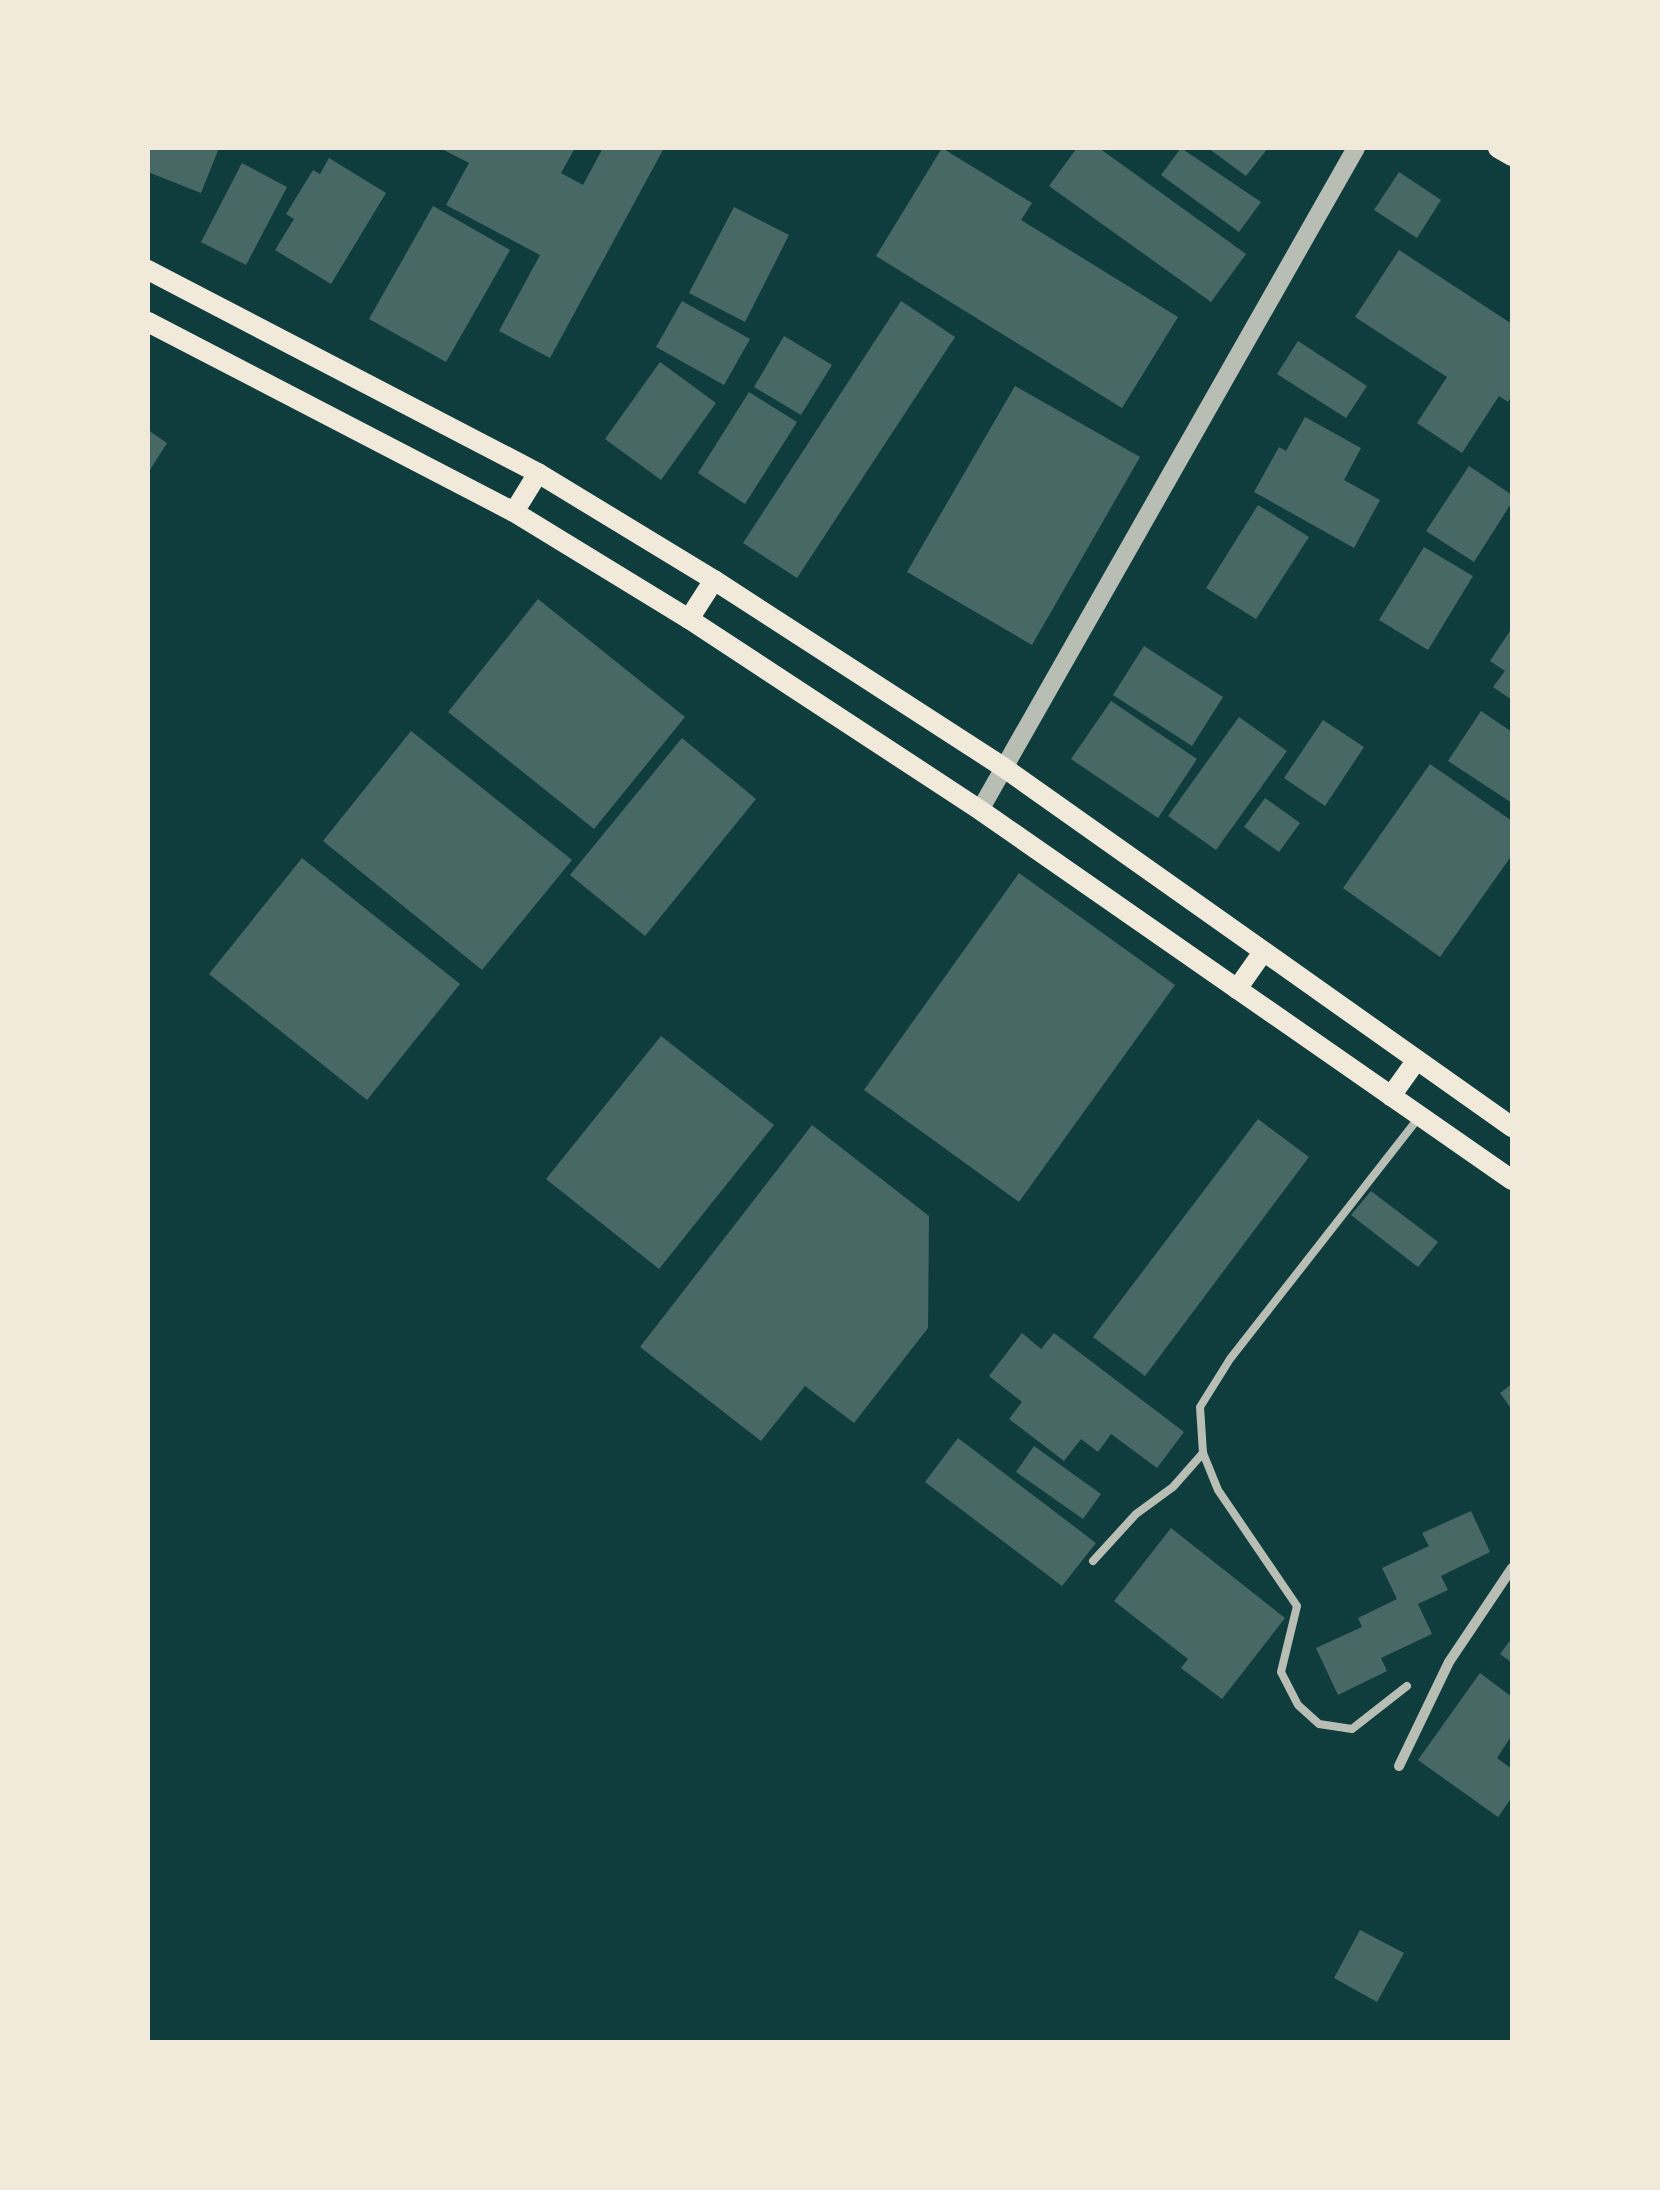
<svg xmlns="http://www.w3.org/2000/svg" width="1660" height="2190" font-family="Roboto,sans-serif">
	<style>
		.building { fill: #486865 }
		.lines { fill: none; stroke-linecap: round; stroke-linejoin: round }
		.service { stroke: #b8beb3; stroke-width: 8 }
		.minor { stroke: #b8beb3; stroke-width: 10 }
		.tertiary { stroke: #b8beb3; stroke-width: 18 }
		.secondary { stroke: #f1e9da; stroke-width: 20 }
	</style>
	<rect width="100%" height="100%" fill="#0f3d3e"/>
	<g class="building">
		<polygon points="148,148 219,148 201,193 148,172"/>
		<polygon points="440,148 575,148 561,173 583,185 603,148 664,148 550,358 499,331 540,255 446,205 469,163"/>
		<polygon points="942,148 1032,203 1021,220 1178,317 1122,408 876,256"/>
		<polygon points="1077,148 1099,148 1246,254 1211,302 1049,186"/>
		<polygon points="1181,148 1261,202 1239,232 1161,175"/>
		<polygon points="1208,148 1268,148 1246,176"/>
		<polygon points="329,158 386,193 331,284 275,250 294,219 286,214 313,170 320,174"/>
		<polygon points="242,163 287,187 246,265 201,242"/>
		<polygon points="1399,172 1441,200 1417,238 1374,210"/>
		<polygon points="433,206 510,250 446,362 369,319"/>
		<polygon points="734,207 789,235 745,322 689,293"/>
		<polygon points="1399,250 1512,324 1512,395 1508,402 1499,396 1462,453 1417,423 1447,377 1355,317"/>
		<polygon points="682,301 750,339 724,385 656,347"/>
		<polygon points="901,301 955,337 797,578 743,543"/>
		<polygon points="784,336 832,365 801,415 754,387"/>
		<polygon points="1298,341 1367,386 1346,418 1277,374"/>
		<polygon points="660,362 716,403 661,480 605,439"/>
		<polygon points="1015,386 1140,457 1032,645 907,572"/>
		<polygon points="749,392 797,422 745,504 698,473"/>
		<polygon points="1305,417 1361,448 1344,480 1380,500 1354,548 1254,492 1279,447 1286,451"/>
		<polygon points="148,430 167,443 148,473"/>
		<polygon points="1469,466 1512,495 1512,502 1474,562 1426,531"/>
		<polygon points="1258,505 1309,537 1256,619 1206,588"/>
		<polygon points="1424,547 1473,576 1428,650 1379,620"/>
		<polygon points="538,599 685,717 594,829 448,712"/>
		<polygon points="1512,628 1512,700 1493,687 1505,671 1490,661"/>
		<polygon points="1144,646 1223,697 1192,746 1113,695"/>
		<polygon points="1111,701 1197,759 1158,818 1071,759"/>
		<polygon points="1481,711 1512,732 1512,803 1448,761"/>
		<polygon points="1239,717 1287,751 1216,850 1168,816"/>
		<polygon points="1323,720 1364,747 1325,806 1284,778"/>
		<polygon points="411,731 572,860 482,970 323,841"/>
		<polygon points="682,738 756,799 645,936 570,875"/>
		<polygon points="1430,764 1512,821 1512,855 1440,957 1343,888"/>
		<polygon points="1265,798 1300,823 1279,852 1244,827"/>
		<polygon points="302,858 460,984 367,1100 209,974"/>
		<polygon points="1019,873 1175,985 1019,1202 864,1090"/>
		<polygon points="661,1036 774,1125 659,1269 546,1179"/>
		<polygon points="1258,1119 1309,1157 1145,1376 1093,1337"/>
		<polygon points="812,1125 929,1216 928,1328 854,1423 805,1386 761,1441 640,1347"/>
		<polygon points="1371,1191 1438,1242 1418,1267 1351,1215"/>
		<polygon points="1022,1333 1041,1349 1054,1333 1184,1432 1157,1468 1111,1434 1098,1452 1081,1439 1064,1461 1009,1419 1022,1402 989,1376"/>
		<polygon points="1512,1384 1512,1410 1500,1393"/>
		<polygon points="958,1438 1096,1543 1062,1586 925,1482"/>
		<polygon points="1034,1446 1101,1494 1083,1519 1016,1472"/>
		<polygon points="1471,1511 1490,1552 1441,1576 1448,1590 1418,1604 1432,1634 1381,1658 1387,1671 1338,1695 1316,1648 1362,1627 1358,1618 1397,1599 1382,1568 1429,1546 1422,1533"/>
		<polygon points="1171,1528 1285,1618 1222,1699 1181,1668 1188,1659 1114,1601"/>
		<polygon points="1512,1638 1512,1663 1500,1654"/>
		<polygon points="1480,1673 1512,1697 1512,1735 1497,1758 1512,1769 1512,1797 1498,1817 1418,1760"/>
		<polygon points="1360,1930 1404,1953 1377,2002 1334,1978"/>
	</g>
	<g class="lines">
		<g class="service">
			<polyline points="1093,1561 1136,1514 1173,1487 1203,1453"/>
			<polyline points="1407,1686 1352,1729 1319,1724 1298,1705 1281,1672 1297,1606 1218,1490 1203,1453 1200,1407 1230,1359 1420,1116"/>
		</g>
		<polyline class="minor" points="1399,1766 1449,1662 1512,1568"/>
		<polyline class="tertiary" points="980,810 1356,148"/>
		<g class="secondary">
			<polyline points="1498,148 1512,156"/>
			<polyline points="148,270 538,473 714,580 1003,767 1512,1127"/>
			<polyline points="148,322 514,512 689,619 980,810 1512,1180"/>
			<polyline points="514,512 538,473"/>
			<polyline points="689,619 714,580"/>
			<polyline points="1237,989 1263,952"/>
			<polyline points="1391,1096 1416,1061"/>
		</g>
	</g>
	<rect width="1660" height="2190" fill="none" stroke="#f1e9da" stroke-width="300"/>
</svg>
